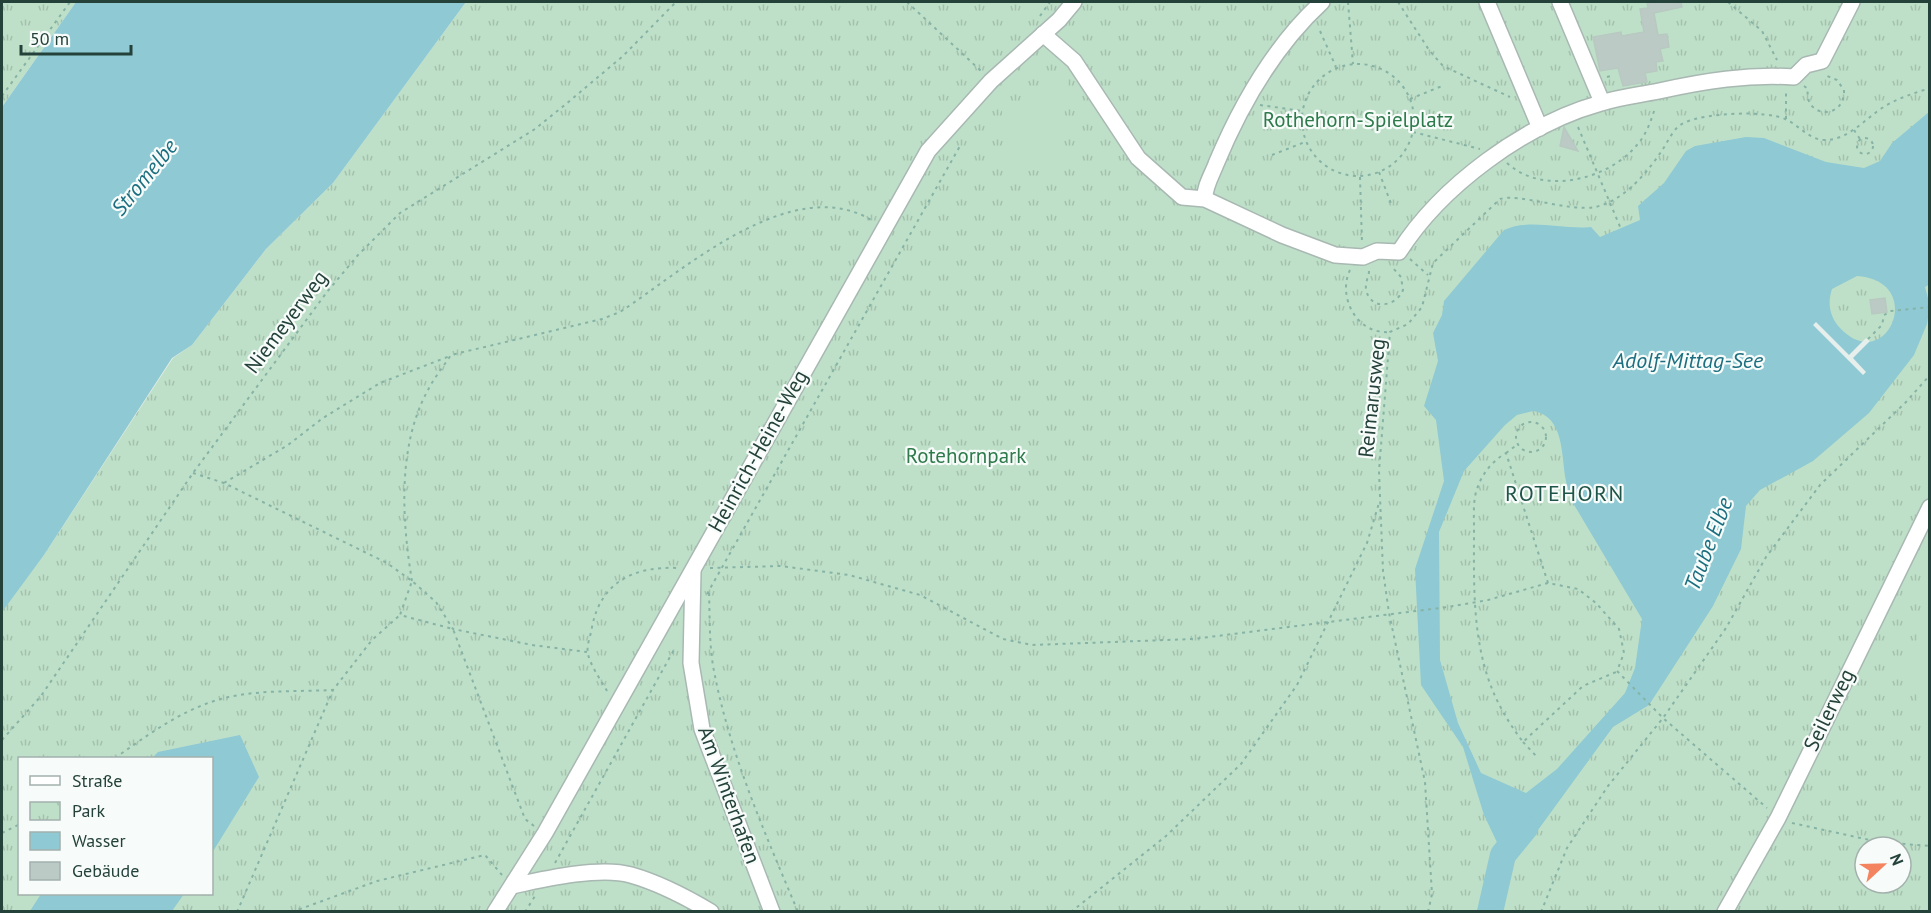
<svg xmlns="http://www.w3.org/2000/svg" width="1931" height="913" font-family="'PT Sans',sans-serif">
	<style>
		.park { fill: url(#park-tufts); fill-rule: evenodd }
		.pitch { fill: #bfe0c8 }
		.water { fill: #8ec9d4; fill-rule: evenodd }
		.pier { fill: #e6efeb }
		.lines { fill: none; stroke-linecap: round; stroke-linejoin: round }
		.river { stroke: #8ec9d4; stroke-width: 26 }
		.building { fill: #bbcac4; stroke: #b8c9c2; stroke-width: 1.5 }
		.minor-casing { stroke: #a8b8b2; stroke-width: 18 }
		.path { stroke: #86b3a5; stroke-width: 2; stroke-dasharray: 3 4.5; stroke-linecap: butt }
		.minor { stroke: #fff; stroke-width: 15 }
		.labels { text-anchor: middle; stroke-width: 4.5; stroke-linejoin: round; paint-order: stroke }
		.park-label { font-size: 21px; fill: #2d7a4b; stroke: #f7fbf9 }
		.street-label { font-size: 21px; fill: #24423a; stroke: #f7fbf9 }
		.water-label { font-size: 22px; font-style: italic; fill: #1c6f80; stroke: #f7fbf9 }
		.neighbourhood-label { font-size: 22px; letter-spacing: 1.5px; fill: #1f5548; stroke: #f7fbf9 }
	</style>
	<defs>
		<pattern id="park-tufts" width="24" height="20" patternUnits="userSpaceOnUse" patternTransform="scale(1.5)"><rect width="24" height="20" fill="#bfe0c8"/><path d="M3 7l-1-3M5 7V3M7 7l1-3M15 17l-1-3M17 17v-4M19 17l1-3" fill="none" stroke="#a4c1ad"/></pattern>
	</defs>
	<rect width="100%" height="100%" fill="#e6efeb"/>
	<g class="park">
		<polygon points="2,2 76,2 2,107"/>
		<path d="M466,2H1929V911H2V610L44,555L173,358L192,345L266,249L333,183ZM20,758H212V894H20ZM1865,847H1901V883H1865Z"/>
	</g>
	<g class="pitch">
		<path d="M1058,70L1069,76L1058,167L1005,174L1002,110C1031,101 1042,96 1058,70Z"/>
		<polygon points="1929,615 1929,721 1917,699 1915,680 1900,674"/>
	</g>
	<g class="water">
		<polygon points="76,2 466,2 333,183 266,249 192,345 172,358 44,555 2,612 2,107"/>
		<path d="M1929,112L1930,284L1925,287L1930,306L1927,324L1914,355L1869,413L1813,461L1760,490L1746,506L1741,549L1713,606L1649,705L1613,727L1530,841L1503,855L1484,815L1463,747L1421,685L1415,569L1444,481L1436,420L1424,406L1438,361L1433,333L1442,315L1444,301L1504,230C1530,218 1563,230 1591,227L1600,237L1640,220L1638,206L1664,183L1686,151L1695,146L1746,137L1764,138L1826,162L1864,168L1880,161L1892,143ZM1857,276C1928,281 1886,377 1840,328C1830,317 1827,304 1832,289ZM1533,411C1565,416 1561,456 1566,481C1567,488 1571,496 1573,503L1642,619L1635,668L1625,693L1557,769L1526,793L1481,773L1458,723L1440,660L1439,532L1464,471L1505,425L1517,415Z"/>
		<polygon points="240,735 259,777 212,853 212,758 152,758 158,752"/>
		<polygon points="41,894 184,894 172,911 30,911"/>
	</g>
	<polygon class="pier" points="1816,322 1849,355 1866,338 1870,341 1853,358 1866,372 1863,375 1813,325"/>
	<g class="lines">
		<polyline class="river" points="1490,912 1503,855 1525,828"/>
	</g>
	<g class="building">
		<polygon points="1647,2 1681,2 1682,7 1654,13 1658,35 1667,34 1669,47 1660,49 1663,61 1656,62 1657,71 1645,73 1647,82 1623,86 1618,68 1600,71 1593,37 1621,32 1622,36 1644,32 1640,9 1648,8"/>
		<polygon points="1564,127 1578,151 1560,146"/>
		<polygon points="1885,298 1887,312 1872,314 1870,300"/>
	</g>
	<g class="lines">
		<defs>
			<g id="minor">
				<polyline points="1487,2 1540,128"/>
				<polyline points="1560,2 1602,102"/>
				<path d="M1043,34L1074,61L1138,158L1182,197L1205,199L1282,235L1335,255L1363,257L1377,251L1399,252C1441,186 1525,124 1601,103C1620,97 1640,95 1659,91C1704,81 1748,74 1794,77L1806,65L1822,61L1852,2"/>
				<path d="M1205,199C1204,187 1212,175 1216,164C1241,104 1274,46 1322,2"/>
				<polyline points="693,571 691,663 702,729 772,912"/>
				<path d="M512,886C544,879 600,866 631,875C659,883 686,897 711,912"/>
				<polyline points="495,912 545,833 928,151 991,81 1059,20 1074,2"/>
				<polyline points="1725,912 1778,818 1930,507"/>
			</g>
		</defs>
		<use href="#minor" class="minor-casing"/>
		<g class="path">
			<polyline points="907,2 981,71"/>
			<polyline points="1348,2 1353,64"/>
			<polyline points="1398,2 1429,50 1443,66 1510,97"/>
			<polyline points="1728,2 1762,31 1777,60"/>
			<polyline points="1888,2 1889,2"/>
			<polyline points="1040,16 1050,2"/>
			<polyline points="1320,31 1336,67"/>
			<circle cx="1358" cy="120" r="56"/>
			<polyline points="1607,77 1614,75"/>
			<path d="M1804,86L1808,89C1803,118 1845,121 1844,90L1837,80L1827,76"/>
			<polyline points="2,96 70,2"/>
			<polyline points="1410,99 1442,86"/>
			<polyline points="1260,105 1302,111"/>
			<polyline points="1786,119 1786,92"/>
			<polyline points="1578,127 1621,229"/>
			<polyline points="1854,130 1860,139"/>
			<polyline points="1413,132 1480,149"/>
			<circle cx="1865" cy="146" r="8"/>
			<polyline points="1272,155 1305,142"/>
			<path d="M1507,163C1543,196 1608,180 1637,145C1646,135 1651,121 1655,108"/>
			<polyline points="1379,172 1392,206"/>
			<polyline points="1360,177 1362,243"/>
			<polyline points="1410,259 1428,275"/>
			<path d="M1350,270C1337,297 1357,335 1390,332"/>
			<path d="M1369,271C1369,276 1365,282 1366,290C1371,311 1396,307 1403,290L1401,277L1392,267"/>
			<polyline points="1868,339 1882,325 1884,315 1891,311 1930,307"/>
			<circle cx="1531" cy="437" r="15"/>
			<polyline points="1506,453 1518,444"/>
			<polyline points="193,473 224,483 387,563 412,581"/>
			<polyline points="224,483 288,445 323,418 380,383 450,356"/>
			<polyline points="710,568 781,566 849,575 920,595 1003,639 1032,645 1193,639 1448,607 1488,600 1548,583 1578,589 1596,603 1619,629 1624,653 1617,671 1663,718 1767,808"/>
			<path d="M412,581C402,521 397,446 428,390C434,378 443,367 451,355L602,319L620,312C684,270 793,171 873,221"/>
			<path d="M1548,583L1506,453C1491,462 1481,475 1476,492C1473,504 1474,516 1474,528C1474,578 1472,630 1488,678C1496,702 1508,722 1523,742L1583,686L1616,672"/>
			<path d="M709,593C710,619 709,646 714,671C730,755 765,833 798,912"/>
			<polyline points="707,594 960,146"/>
			<path d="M607,691C601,680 591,667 588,654C586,646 591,635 592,627C601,581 635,566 678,568"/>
			<polyline points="2,740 41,696 193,473 327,292 358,255 400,213 535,129 566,104 623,56 676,2"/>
			<polyline points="1523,742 1538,758"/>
			<path d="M115,758C145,737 177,713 214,701C250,689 295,692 333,690"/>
			<polyline points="1792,823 1879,842 1930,846"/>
			<polyline points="534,826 525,819 453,629 400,615 412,581 436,602 453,629 532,645 587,652"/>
			<polyline points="2,833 20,824"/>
			<polyline points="555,863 675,648"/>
			<polyline points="237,912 333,690 372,640 400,615"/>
			<polyline points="292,912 377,881 485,855 502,875"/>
			<polyline points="525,912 535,896"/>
			<polyline points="1071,912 1166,836 1241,764 1297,685 1367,543 1379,503"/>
			<path d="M1428,912L1432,894L1425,782L1389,613L1383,571L1379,471L1390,332L1408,324L1422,307L1433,263L1500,199C1519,193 1569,212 1595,207C1624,201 1647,173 1663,149C1669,140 1674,126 1686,122C1707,113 1764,110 1785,119C1799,125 1809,140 1825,140C1850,140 1867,116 1887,105C1901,97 1915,93 1930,88"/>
			<polyline points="1541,912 1567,848 1608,786 1663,718 1726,628 1766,557 1820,485 1906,402 1930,375"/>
		</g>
		<use href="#minor" class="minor"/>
	</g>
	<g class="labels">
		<g class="park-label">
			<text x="1358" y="127">Rothehorn-Spielplatz</text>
			<text x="966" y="463">Rotehornpark</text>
		</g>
		<g class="street-label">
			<text transform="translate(286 322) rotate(-53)" y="7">Niemeyerweg</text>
			<text transform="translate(1372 398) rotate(-84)" y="7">Reimarusweg</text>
			<text transform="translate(758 451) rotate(-61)" y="7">Heinrich-Heine-Weg</text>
			<text transform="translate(1829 710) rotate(-64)" y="7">Seilerweg</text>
			<text transform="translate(729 795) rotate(70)" y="7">Am Winterhafen</text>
		</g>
		<g class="water-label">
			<text transform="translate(144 177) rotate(-51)" y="8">Stromelbe</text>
			<text x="1688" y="368">Adolf-Mittag-See</text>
			<text transform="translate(1708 544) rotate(-69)" y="8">Taube Elbe</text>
		</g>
		<g class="neighbourhood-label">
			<text x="1565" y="501">ROTEHORN</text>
		</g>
	</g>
	<rect width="1931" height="913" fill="none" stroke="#24423a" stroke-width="6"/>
	<rect x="18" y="757" width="195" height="138" fill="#f7fbf9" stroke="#a3b1ad" stroke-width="1.5"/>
	<rect x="30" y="776" width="30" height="9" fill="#ffffff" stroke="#a3b1ad" stroke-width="1.5"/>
	<text x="72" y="787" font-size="18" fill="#24423a">Straße</text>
	<rect x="30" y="802" width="30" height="18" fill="url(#park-tufts)" stroke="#a3b1ad" stroke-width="1.5"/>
	<text x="72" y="817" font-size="18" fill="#24423a">Park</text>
	<rect x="30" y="832" width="30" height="18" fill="#8ec9d4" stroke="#a3b1ad" stroke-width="1.5"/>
	<text x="72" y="847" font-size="18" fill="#24423a">Wasser</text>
	<rect x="30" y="862" width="30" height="18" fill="#bbcac4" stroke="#a3b1ad" stroke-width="1.5"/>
	<text x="72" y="877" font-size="18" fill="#24423a">Gebäude</text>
	<g transform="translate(1883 865) rotate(68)"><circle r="28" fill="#f7fbf9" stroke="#a3b1ad" stroke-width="1.5"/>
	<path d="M0-4.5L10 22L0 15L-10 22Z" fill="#f4845f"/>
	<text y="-9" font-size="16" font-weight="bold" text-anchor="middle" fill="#24423a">N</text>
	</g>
	<path d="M21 45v9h110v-9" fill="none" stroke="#24423a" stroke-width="3"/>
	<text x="30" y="45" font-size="18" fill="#24423a" stroke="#f7fbf9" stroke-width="4.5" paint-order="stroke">50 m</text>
</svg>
